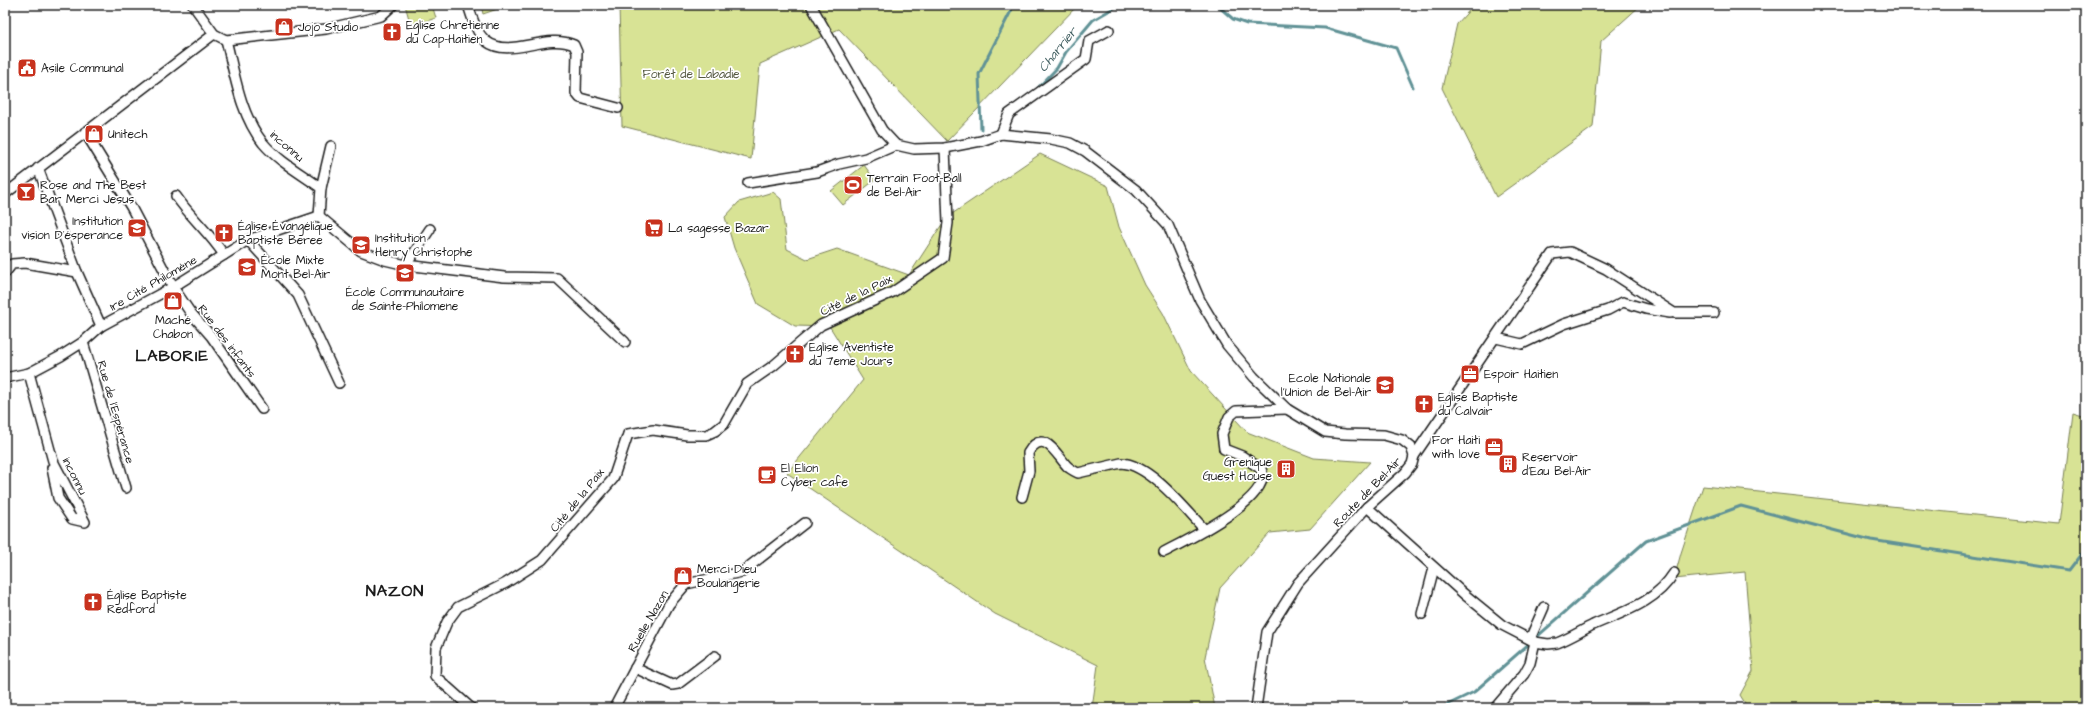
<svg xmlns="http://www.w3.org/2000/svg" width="2091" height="713" font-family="'Architects Daughter',sans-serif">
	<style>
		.green { fill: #d8e395; stroke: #7a8058 }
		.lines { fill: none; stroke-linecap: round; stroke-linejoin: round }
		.stream { stroke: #619296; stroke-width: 3 }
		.minor-casing { stroke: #1c1c1c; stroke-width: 12 }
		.minor { stroke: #fff; stroke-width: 9 }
		.labels { text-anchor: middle; stroke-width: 3.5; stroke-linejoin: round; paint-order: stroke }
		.poi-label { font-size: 12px; fill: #1c1c1c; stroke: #fff; text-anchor: start }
		.park-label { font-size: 12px; fill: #545840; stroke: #fff }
		.street-label { font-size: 12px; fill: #1c1c1c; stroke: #fff }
		.water-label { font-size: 13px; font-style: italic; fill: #446163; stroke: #fff }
		.district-label { font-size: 16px; font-weight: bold; letter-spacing: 1px; fill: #1c1c1c; stroke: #fff }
	</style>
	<rect width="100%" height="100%" fill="#fff"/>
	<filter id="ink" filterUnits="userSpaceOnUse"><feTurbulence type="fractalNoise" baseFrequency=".025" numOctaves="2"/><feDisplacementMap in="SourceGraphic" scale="8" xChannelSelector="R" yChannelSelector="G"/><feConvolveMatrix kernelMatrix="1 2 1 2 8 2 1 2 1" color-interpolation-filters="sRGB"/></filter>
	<g filter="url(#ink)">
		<g class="green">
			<polygon points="405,5 432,5 436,18 411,26"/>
			<polygon points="481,5 509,5 483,14"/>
			<polygon points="619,5 1078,5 947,141 839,29 760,64 751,159 622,126"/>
			<polygon points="1474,5 1641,5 1601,41 1593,127 1496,197 1442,88 1457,24"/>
			<polygon points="1040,154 1108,186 1119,227 1145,285 1163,313 1191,371 1247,432 1314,458 1370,462 1310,529 1270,533 1220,588 1205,657 1215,708 1092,708 1098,665 995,614 787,473 863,380 830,327 795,326 758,304 734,248 725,217 739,202 773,192 781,199 787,249 807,259 837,249 909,275 946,218"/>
			<polygon points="864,165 875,180 843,205 831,191"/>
			<polygon points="2073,412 2086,416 2086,708 1748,708 1740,695 1753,671 1745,572 1674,579 1681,553 1703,486 2059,524"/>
		</g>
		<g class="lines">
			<g class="stream">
				<polyline points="1217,5 1233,19 1247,24 1325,28 1396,48 1413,87"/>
				<polyline points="1035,91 1057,68 1066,52 1093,20 1119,5"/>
				<polyline points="981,129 979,74 1014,5"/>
				<polyline points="1441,708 1474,692 1646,541 1741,506 1871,540 2069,571 2086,549"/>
			</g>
			<defs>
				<g id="minor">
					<polyline points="193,5 214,34 226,40 326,29 381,16 393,5"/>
					<path d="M468,5C472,17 476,33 486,41C510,60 545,32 574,45L577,52L576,93L580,98L618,108"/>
					<polyline points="811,5 882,130 896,145 914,149 945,148 981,141 1001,134 1051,139 1070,143 1085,151 1136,190 1168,225 1200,300 1227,345 1254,377 1287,409 1325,432 1345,434 1384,435 1402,440 1411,447 1414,456 1412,464 1405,473 1367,507 1298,583 1267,632 1256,708"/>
					<path d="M226,40C235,75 240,114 263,143C278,161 302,174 321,188L319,216"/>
					<polyline points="85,132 131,207 173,287 190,312 211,336 262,409"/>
					<polyline points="1001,134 1009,114 1086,59 1089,41 1109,30"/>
					<polyline points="38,168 77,272 101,326"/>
					<polyline points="748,183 817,172 839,164 866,158 896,145"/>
					<polyline points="321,188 331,146"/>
					<polyline points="5,194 214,34"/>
					<path d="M176,196C190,217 210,233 224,255"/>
					<polyline points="319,216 361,251 385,260 406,265 504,277 557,278 625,342"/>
					<polyline points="248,240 298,295 339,383"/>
					<polyline points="406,265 430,229"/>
					<polyline points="5,273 12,264 25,263 77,272"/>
					<polyline points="1496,338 1522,344 1564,324 1608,310 1623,302 1646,309 1670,313"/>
					<polyline points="83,342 126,488"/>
					<polyline points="29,373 53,461 85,522 72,519 58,498 52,468"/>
					<polyline points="5,378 29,373 61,356 83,342 101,326 173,287 248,240 319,216"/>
					<polyline points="1414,456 1552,254 1570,252 1606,269 1674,313 1714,313"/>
					<path d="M1022,497L1029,471L1028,453C1043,427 1056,454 1067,466C1070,469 1074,471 1078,473L1121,463C1150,464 1186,510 1205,530"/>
					<path d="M1367,507L1464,594L1502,625L1535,642L1548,644L1557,643C1570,638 1581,631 1593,625C1625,611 1655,603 1674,573"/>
					<path d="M1164,552C1185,541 1275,498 1261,469L1242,456L1224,449L1222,434L1229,417L1236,411L1287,409"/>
					<polyline points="1422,614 1434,568"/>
					<polyline points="1530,639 1544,607"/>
					<polyline points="635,668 672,685 678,684 715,656"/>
					<polyline points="471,708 435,676 436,648 447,622 458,607 506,583 542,560 613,479 628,434 653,430 687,435 706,435 715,431 724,424 747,384 773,366 821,325 893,292 943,258 948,223 945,148"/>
					<polyline points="614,708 669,604 686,584 742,572 805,523"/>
					<polyline points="1495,708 1524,674 1530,663 1535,642"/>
				</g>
			</defs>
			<use href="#minor" class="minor-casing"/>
			<use href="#minor" class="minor"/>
		</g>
	</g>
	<defs>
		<symbol id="shop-square" viewBox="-11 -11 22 22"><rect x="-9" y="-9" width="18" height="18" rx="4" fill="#c8321e" stroke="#fff"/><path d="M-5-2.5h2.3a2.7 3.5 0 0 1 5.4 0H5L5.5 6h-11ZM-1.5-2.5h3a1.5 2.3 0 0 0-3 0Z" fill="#fff"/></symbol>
		<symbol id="church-square" viewBox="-11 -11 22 22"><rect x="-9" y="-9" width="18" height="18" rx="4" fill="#c8321e" stroke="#fff"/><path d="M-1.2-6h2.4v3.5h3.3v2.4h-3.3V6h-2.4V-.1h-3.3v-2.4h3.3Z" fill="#fff"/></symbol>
		<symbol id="civic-square" viewBox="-11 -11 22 22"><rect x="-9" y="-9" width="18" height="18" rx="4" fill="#c8321e" stroke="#fff"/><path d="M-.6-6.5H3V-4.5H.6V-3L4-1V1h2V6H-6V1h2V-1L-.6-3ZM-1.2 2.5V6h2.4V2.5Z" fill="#fff"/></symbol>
		<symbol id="stadium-square" viewBox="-11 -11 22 22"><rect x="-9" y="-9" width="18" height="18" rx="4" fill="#c8321e" stroke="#fff"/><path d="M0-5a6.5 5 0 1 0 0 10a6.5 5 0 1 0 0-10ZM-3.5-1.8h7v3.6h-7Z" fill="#fff"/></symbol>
		<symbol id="bar-square" viewBox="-11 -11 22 22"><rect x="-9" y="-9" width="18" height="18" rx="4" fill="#c8321e" stroke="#fff"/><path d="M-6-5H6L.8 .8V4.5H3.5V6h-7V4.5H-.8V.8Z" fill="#fff"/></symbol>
		<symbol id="school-square" viewBox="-11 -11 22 22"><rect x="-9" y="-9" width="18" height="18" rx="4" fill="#c8321e" stroke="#fff"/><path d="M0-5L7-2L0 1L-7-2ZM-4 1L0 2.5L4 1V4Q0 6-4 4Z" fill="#fff"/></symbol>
		<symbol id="supermarket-square" viewBox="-11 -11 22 22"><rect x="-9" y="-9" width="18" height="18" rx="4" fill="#c8321e" stroke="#fff"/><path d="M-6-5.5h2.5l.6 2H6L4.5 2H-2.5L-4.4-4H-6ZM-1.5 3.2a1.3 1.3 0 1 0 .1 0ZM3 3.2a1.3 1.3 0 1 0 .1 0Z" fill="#fff"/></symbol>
		<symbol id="office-square" viewBox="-11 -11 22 22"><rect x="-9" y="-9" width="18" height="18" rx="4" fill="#c8321e" stroke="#fff"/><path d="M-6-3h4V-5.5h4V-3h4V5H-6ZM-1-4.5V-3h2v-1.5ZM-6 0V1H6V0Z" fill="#fff"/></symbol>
		<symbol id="building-square" viewBox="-11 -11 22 22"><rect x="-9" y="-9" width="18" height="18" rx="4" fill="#c8321e" stroke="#fff"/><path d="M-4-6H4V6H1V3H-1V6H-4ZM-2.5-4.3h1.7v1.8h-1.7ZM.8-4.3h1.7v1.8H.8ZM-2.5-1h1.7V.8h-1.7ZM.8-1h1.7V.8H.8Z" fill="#fff"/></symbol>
		<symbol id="cafe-square" viewBox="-11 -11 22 22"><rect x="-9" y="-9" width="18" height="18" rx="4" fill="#c8321e" stroke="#fff"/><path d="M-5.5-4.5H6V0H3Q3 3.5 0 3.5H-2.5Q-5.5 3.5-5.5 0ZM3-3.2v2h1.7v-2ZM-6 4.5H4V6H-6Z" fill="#fff"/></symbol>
	</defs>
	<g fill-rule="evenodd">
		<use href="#shop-square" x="273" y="16" width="22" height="22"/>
		<use href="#church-square" x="381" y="21" width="22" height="22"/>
		<use href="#civic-square" x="16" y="57" width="22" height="22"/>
		<use href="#shop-square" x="83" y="123" width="22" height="22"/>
		<use href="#stadium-square" x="842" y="174" width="22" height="22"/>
		<use href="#bar-square" x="15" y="181" width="22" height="22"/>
		<use href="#school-square" x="126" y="217" width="22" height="22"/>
		<use href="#supermarket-square" x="643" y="217" width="22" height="22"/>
		<use href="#church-square" x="213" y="222" width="22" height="22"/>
		<use href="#school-square" x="350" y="234" width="22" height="22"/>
		<use href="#school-square" x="236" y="256" width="22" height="22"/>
		<use href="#school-square" x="394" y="262" width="22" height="22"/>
		<use href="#shop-square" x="162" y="290" width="22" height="22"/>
		<use href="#church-square" x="784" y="343" width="22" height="22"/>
		<use href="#office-square" x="1459" y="363" width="22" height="22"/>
		<use href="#school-square" x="1374" y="374" width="22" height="22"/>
		<use href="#church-square" x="1413" y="393" width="22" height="22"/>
		<use href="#office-square" x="1483" y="436" width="22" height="22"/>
		<use href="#building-square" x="1497" y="453" width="22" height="22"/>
		<use href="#building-square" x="1275" y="458" width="22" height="22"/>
		<use href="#cafe-square" x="756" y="464" width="22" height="22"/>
		<use href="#shop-square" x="672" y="565" width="22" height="22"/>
		<use href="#church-square" x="82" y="591" width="22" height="22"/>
	</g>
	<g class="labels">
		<g class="poi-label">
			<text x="406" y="29">Eglise Chretienne<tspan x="406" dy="14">du Cap-Haitien</tspan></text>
			<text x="298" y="31">Jojo Studio</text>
			<text x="41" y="72">Asile Communal</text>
			<text x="108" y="138">Unitech</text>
			<text x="867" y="182">Terrain Foot-Ball<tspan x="867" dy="14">de Bel-Air</tspan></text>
			<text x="40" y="189">Rose and The Best<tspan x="40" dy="14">Bar Merci Jesus</tspan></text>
			<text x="123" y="225" text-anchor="end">Institution<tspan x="123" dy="14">vision D´ésperance</tspan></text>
			<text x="238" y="230">Église Évangélique<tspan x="238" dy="14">Baptiste Beree</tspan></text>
			<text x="668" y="232">La sagesse Bazar</text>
			<text x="375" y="242">Institution<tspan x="375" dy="14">Henry Christophe</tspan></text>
			<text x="261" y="264">École Mixte<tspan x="261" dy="14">Mont Bel-Air</tspan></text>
			<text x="405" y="296" text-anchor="middle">École Communautaire<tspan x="405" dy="14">de Sainte-Philomene</tspan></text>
			<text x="173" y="324" text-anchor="middle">Maché<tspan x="173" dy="14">Chabon</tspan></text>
			<text x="809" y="351">Eglise Aventiste<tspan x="809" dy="14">du 7eme Jours</tspan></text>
			<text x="1484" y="378">Espoir Haitien</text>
			<text x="1371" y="382" text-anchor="end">Ecole Nationale<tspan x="1371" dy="14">l'Union de Bel-Air</tspan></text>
			<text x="1438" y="401">Eglise Baptiste<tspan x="1438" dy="14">du Calvair</tspan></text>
			<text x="1480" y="444" text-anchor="end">For Haiti<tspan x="1480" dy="14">with love</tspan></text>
			<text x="1522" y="461">Reservoir<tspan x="1522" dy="14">d'Eau Bel-Air</tspan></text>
			<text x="1272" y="466" text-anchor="end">Grenique<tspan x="1272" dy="14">Guest House</tspan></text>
			<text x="781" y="472">El Elion<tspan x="781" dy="14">Cyber cafe</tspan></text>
			<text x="697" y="573">Merci Dieu<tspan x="697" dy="14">Boulangerie</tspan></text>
			<text x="107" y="599">Église Baptiste<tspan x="107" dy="14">Redford</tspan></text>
		</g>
		<g class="park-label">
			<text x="691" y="78">Forêt de Labadie</text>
		</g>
		<g class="street-label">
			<text transform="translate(287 146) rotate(41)" y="4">inconnu</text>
			<text transform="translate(153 283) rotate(-30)" y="4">1re Cité Philomène</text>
			<text transform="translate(856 295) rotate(-26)" y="4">Cité de la Paix</text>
			<text transform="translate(227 341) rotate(53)" y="4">Rue des infants</text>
			<text transform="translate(116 412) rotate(74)" y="4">Rue de l’Espérance</text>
			<text transform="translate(75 476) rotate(63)" y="4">inconnu</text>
			<text transform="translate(1367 492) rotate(-46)" y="4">Route de Bel-Air</text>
			<text transform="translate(577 500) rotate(-51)" y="4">Cité de la Paix</text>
			<text transform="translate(648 621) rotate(-60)" y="4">Ruelle Nazon</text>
		</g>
		<g class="water-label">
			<text transform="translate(1057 49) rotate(-51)" y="5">Charrier</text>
		</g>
		<g class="district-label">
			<text x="172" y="361">LABORIE</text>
			<text x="395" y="596">NAZON</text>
		</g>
	</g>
	<rect width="2091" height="713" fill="none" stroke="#fff" stroke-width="20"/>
	<rect x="10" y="10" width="2071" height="693" fill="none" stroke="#1c1c1c" stroke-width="1.5" filter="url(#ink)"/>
</svg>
